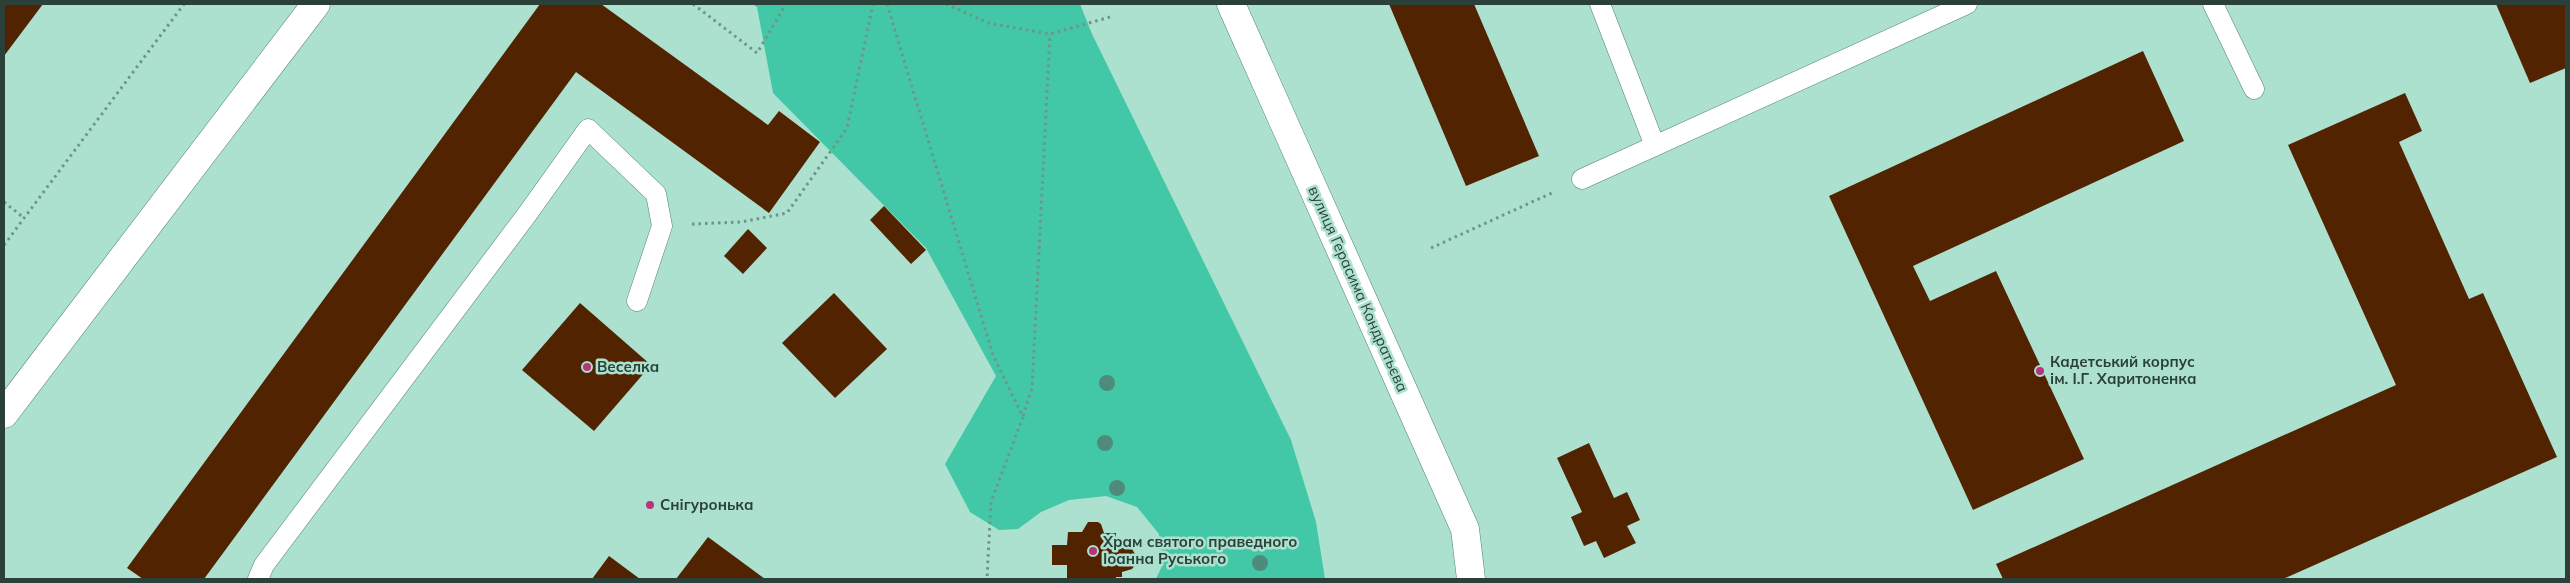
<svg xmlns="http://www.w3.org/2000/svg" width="2570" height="583" font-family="Mulish,sans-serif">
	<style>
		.green { fill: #42c8a6 }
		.building { fill: #512300 }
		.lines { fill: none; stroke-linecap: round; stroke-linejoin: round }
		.service-casing { stroke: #508273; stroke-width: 21 }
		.minor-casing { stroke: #508273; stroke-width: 29 }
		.secondary-casing { stroke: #508273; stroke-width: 29 }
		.path { stroke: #6f9588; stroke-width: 3; stroke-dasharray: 2.5 4; stroke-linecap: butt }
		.service { stroke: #fff; stroke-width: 20 }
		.minor { stroke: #fff; stroke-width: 28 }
		.secondary { stroke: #fff; stroke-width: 28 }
		.tree { fill: #4f8b7c }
		.poi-dot { fill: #b8347a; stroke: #ace0cf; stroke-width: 2 }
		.labels { text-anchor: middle; stroke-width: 5; stroke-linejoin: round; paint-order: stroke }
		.street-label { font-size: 15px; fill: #2a4039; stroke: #ace0cf }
		.poi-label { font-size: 15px; font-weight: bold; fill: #2a4039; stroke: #ace0cf; text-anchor: start }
	</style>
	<rect width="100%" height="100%" fill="#ace0cf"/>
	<polygon class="green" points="752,4 1080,4 1092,34 1291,440 1316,522 1325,579 1156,579 1163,564 1159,534 1137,507 1106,496 1069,500 1041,512 1018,529 999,530 970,512 945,464 996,376 926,248 773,93 757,7"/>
	<g class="building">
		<polygon points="4,4 43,4 4,56"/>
		<polygon points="540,4 601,4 768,125 779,111 820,142 769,213 576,72 204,579 143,579 127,568"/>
		<polygon points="1389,4 1474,4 1539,156 1466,186"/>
		<polygon points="2496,4 2566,4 2566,68 2530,83"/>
		<polygon points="2143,51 2184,141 1913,266 1930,301 1996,271 2084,459 1973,510 1829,196"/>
		<polygon points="2405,93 2422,131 2399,142 2469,299 2483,293 2557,457 2283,579 2003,579 1996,564 2396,385 2288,145"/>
		<polygon points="884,206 926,250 911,264 870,220"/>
		<polygon points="748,229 767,248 743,274 724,256"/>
		<polygon points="834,293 887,349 835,398 782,343"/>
		<polygon points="580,303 651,365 594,431 522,370"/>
		<polygon points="1589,443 1614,498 1627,492 1640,520 1627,526 1636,543 1604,558 1596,541 1584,546 1571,517 1582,512 1557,458"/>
		<polygon points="1088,522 1098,522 1101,524 1104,533 1116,533 1116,539 1123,539 1123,545 1132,549 1135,554 1135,565 1132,569 1122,572 1122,577 1116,577 1116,579 1067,579 1067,565 1052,565 1052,545 1067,545 1068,532 1082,532"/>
		<polygon points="708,537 765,579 676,579"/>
		<polygon points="609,556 640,579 592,579"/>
	</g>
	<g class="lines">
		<defs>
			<g id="service">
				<polyline points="1600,4 1655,146"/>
				<polyline points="2213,4 2254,89"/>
				<polyline points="1582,179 1967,4"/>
				<polyline points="258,579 264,565 528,213 588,129 656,194 662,226 637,301"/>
			</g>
			<polyline id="minor" points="4,414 316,4"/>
			<polyline id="secondary" points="1231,4 1465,529 1471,579"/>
		</defs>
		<use href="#service" class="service-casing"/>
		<use href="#minor" class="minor-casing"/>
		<use href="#secondary" class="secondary-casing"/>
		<g class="path">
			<polyline points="693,4 757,53 786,4"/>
			<polyline points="887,4 993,355 1023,417 991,502 987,579"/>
			<polyline points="946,4 988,23 1050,34 1110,17"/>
			<polyline points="4,202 24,218"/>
			<polyline points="692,224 741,222 787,213 847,128 873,4"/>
			<polyline points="4,245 184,4"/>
			<polyline points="1431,248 1554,192"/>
			<polyline points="1023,416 1032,388 1050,34"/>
		</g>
		<use href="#service" class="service"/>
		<use href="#minor" class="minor"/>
		<use href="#secondary" class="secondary"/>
	</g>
	<g class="tree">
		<circle cx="1107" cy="383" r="8"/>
		<circle cx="1105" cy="443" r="8"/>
		<circle cx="1117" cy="488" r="8"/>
		<circle cx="1260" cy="563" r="8"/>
	</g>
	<g class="poi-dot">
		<circle cx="587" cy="367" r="5"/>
		<circle cx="2040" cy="371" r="5"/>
		<circle cx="650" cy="505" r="5"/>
		<circle cx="1093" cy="551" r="5"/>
	</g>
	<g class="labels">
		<g class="street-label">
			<text transform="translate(1358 289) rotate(66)" y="5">вулиця Герасима Кондратьєва</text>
		</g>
		<g class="poi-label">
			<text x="2050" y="367">Кадетський корпус<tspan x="2050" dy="17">ім. І.Г. Харитоненка</tspan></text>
			<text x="597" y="372">Веселка</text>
			<text x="660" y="510">Снігуронька</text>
			<text x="1103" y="547">Храм святого праведного<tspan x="1103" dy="17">Іоанна Руського</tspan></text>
		</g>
	</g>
	<rect width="2570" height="583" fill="none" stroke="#2a4039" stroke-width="10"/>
</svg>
